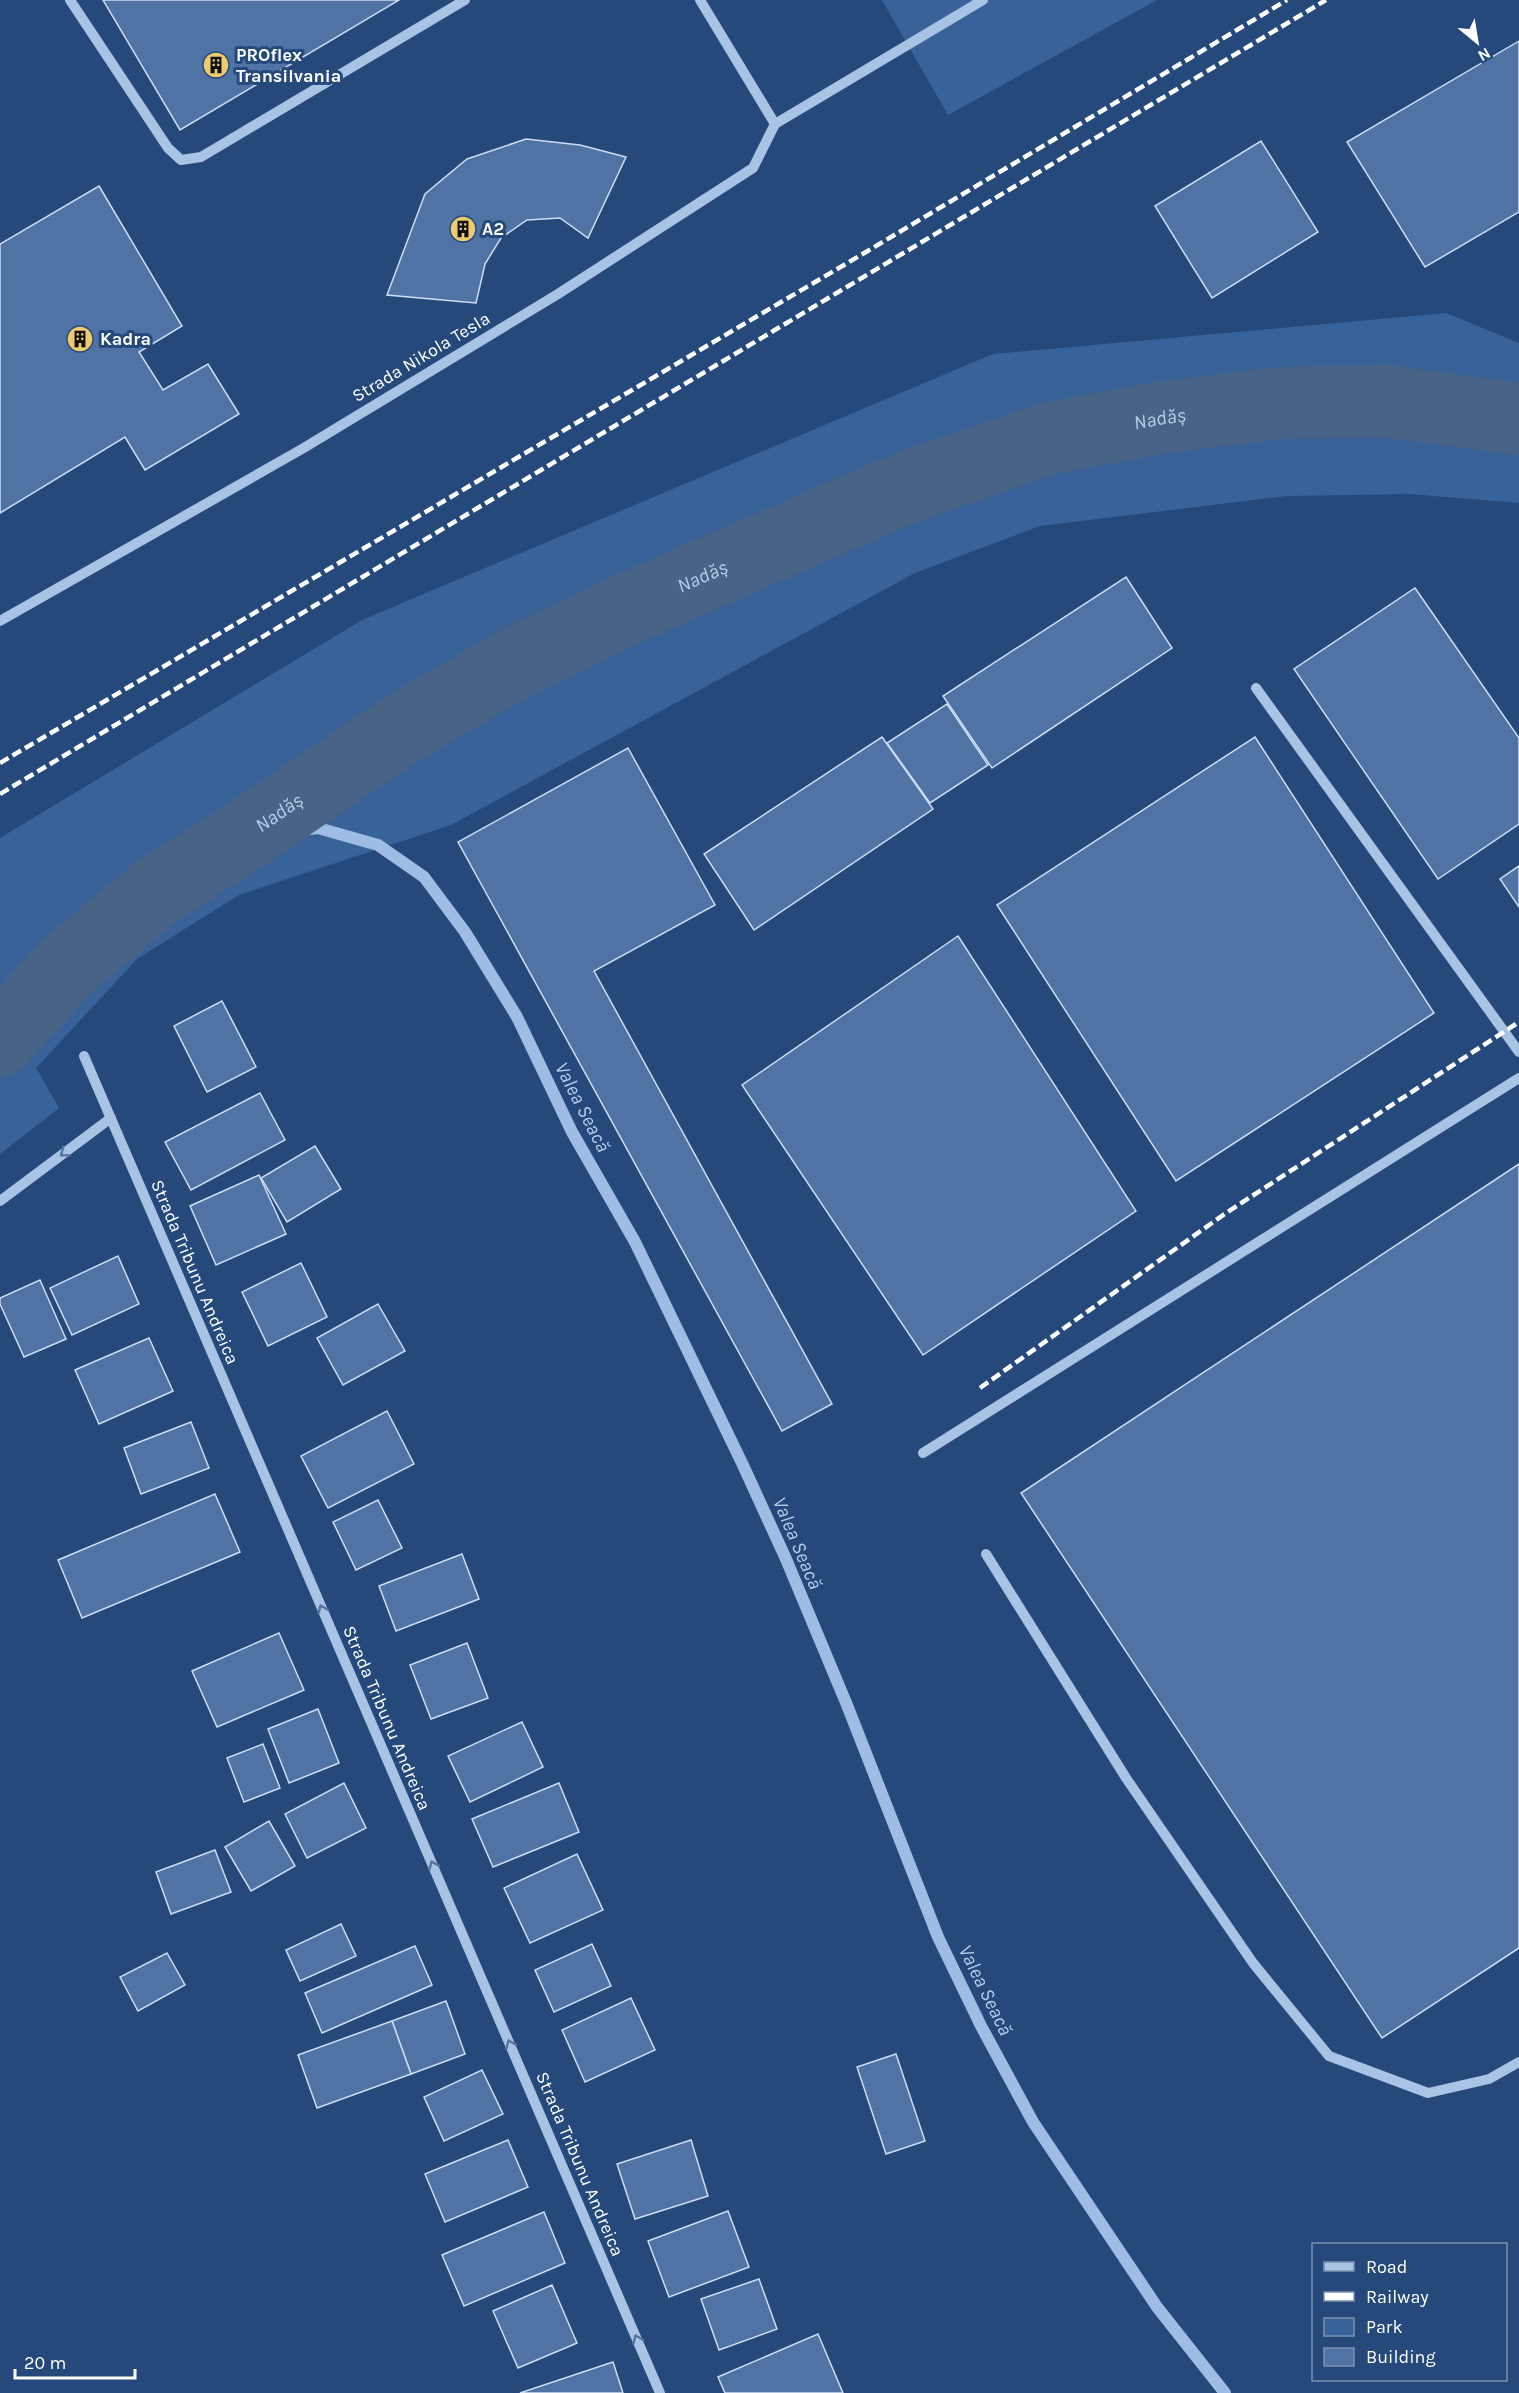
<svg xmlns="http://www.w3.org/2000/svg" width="1519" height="2393" font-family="Karla,sans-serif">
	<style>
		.green { fill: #396398 }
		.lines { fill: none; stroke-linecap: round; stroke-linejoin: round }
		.stream { stroke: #9ebde5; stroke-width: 12 }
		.river { stroke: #486386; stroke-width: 72 }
		.building { fill: #4e73a4; stroke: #ccddf4; stroke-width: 1.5 }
		.minor { stroke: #a9c3e4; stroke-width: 10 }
		.rail { stroke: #fff; stroke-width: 4.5; stroke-dasharray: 10 4.5; stroke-linecap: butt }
		.oneway { stroke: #5374a0 }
		.labels { text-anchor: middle; stroke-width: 6; stroke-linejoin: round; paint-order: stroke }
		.poi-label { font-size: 18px; font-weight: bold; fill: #fff; stroke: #25497b; text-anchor: start }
		.street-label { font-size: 18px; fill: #fff; stroke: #25497b }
		.water-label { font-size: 20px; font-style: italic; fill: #b4cdec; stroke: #25497b }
	</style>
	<rect width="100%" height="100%" fill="#25497b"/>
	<g class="green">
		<polygon points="882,0 1157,0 948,115"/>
		<polygon points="1446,313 1519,343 1519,503 1409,494 1286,496 1040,526 915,573 451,825 239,895 137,959 36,1068 59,1108 0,1154 0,838 362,620 993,354"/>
	</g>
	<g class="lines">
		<polyline class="stream" points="244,836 318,828 378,845 424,877 465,932 517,1017 572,1132 635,1242 742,1463 786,1559 847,1705 938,1937 981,2026 1033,2122 1157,2307 1225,2393"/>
		<path class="river" id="s1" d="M0,1040L66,967L157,891L244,836L400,730L519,661L654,597L912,485L1051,438L1164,417L1281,403L1385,401L1519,419"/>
	</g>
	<g class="building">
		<polygon points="103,0 399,0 180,130"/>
		<polygon points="1519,41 1519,212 1425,267 1347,142"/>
		<polygon points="526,139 580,145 626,157 588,238 560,218 527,220 501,238 485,264 476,303 387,295 425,194 467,159"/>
		<polygon points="1261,141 1318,232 1212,298 1155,206"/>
		<polygon points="99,186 182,326 139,352 163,390 208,364 239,414 145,470 125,437 0,513 0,244"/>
		<polygon points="1126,577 1172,648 992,768 943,696"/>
		<polygon points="1415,588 1519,738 1519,824 1438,879 1294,669"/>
		<polygon points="947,704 988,765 930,803 887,743"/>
		<polygon points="882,737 933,809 754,930 704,854"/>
		<polygon points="1255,737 1434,1013 1176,1181 997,905"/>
		<polygon points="628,748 715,905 594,971 832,1404 782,1431 458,842"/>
		<polygon points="1519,866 1519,907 1500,879"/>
		<polygon points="958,936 1136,1211 923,1355 742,1085"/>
		<polygon points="222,1001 256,1067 207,1092 174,1026"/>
		<polygon points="260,1093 285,1140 191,1190 165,1142"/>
		<polygon points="315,1146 341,1189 287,1222 261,1178"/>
		<polygon points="1519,1164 1519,1948 1382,2038 1021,1493"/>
		<polygon points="259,1175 286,1234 216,1265 190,1206"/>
		<polygon points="118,1256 139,1304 72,1335 50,1288"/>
		<polygon points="301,1263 327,1317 268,1346 242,1292"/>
		<polygon points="40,1280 66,1339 24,1357 0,1304 0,1298"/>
		<polygon points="378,1304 405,1351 343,1385 317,1338"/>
		<polygon points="149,1338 173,1391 99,1424 75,1370"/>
		<polygon points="387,1411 414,1464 328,1508 301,1456"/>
		<polygon points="191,1422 209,1468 141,1494 124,1448"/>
		<polygon points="215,1494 240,1552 82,1618 58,1560"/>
		<polygon points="378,1500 402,1548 356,1570 333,1522"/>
		<polygon points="462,1554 479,1599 396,1631 379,1586"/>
		<polygon points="279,1633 304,1690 217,1727 192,1671"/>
		<polygon points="467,1643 488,1698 431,1719 410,1665"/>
		<polygon points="318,1709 339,1763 289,1783 268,1729"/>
		<polygon points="522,1722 543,1767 470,1802 448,1756"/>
		<polygon points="263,1744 280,1788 244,1802 227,1758"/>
		<polygon points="344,1783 366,1828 307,1858 285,1814"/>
		<polygon points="559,1783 579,1832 493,1867 472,1819"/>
		<polygon points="269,1821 295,1866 251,1891 225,1847"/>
		<polygon points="215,1850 231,1892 171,1914 156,1872"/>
		<polygon points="577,1854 603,1910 530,1943 504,1888"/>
		<polygon points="341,1924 356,1956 300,1981 286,1950"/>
		<polygon points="592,1944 611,1986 554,2012 535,1970"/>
		<polygon points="415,1946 432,1985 322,2033 305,1993"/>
		<polygon points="167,1953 185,1985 138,2011 120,1977"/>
		<polygon points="631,1998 655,2050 585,2082 562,2030"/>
		<polygon points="446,2001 465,2054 411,2074 392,2021"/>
		<polygon points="392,2021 411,2074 317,2108 298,2055"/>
		<polygon points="896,2054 925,2141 886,2154 857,2067"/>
		<polygon points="482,2070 503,2114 444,2141 424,2097"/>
		<polygon points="508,2140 528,2187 445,2222 425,2174"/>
		<polygon points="691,2140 708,2196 635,2219 617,2164"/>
		<polygon points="728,2211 749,2267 669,2297 648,2241"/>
		<polygon points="544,2212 565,2263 464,2306 442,2255"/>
		<polygon points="759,2279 777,2329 719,2350 701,2299"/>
		<polygon points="552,2285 577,2343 518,2368 493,2311"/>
		<polygon points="818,2334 843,2393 725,2393 718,2377"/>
		<polygon points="613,2362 623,2393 520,2393"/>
	</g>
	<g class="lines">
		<g class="minor">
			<polyline points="70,0 168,148 181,160 201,157 465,0"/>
			<polyline points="700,0 775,124"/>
			<polyline points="0,621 302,449 558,294 753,168 775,124 983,0"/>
			<polyline points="1256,688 1519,1052"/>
			<polyline points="84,1056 660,2393"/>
			<polyline points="0,1201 111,1118"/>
			<polyline points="923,1453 1519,1078"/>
			<polyline points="986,1554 1126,1778 1253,1963 1329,2056 1428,2093 1489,2079 1519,2062"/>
		</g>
		<g class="rail">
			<polyline points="0,763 866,252 1287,0"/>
			<polyline points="0,794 1326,0"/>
			<polyline points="980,1388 1226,1213 1519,1022"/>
		</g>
	</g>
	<defs><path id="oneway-chevron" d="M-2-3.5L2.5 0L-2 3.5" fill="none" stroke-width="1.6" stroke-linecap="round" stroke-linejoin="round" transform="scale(1.5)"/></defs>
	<g class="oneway">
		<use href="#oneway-chevron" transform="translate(64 1153) rotate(143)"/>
		<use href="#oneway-chevron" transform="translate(322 1609) rotate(-113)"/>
		<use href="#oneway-chevron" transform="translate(433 1865) rotate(-113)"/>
		<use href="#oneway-chevron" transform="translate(510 2044) rotate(-113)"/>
		<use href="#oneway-chevron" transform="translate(637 2339) rotate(-113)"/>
	</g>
	<defs>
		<symbol id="building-disc" viewBox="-11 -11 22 22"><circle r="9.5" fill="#edcb6e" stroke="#25497b"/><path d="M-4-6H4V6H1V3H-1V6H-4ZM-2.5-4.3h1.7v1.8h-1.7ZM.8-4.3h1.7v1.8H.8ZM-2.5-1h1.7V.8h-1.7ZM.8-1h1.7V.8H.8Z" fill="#111"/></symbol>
	</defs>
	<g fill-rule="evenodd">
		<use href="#building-disc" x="201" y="50" width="30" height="30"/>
		<use href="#building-disc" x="448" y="214" width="30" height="30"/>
		<use href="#building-disc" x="65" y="324" width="30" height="30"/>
	</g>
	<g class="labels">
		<g class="poi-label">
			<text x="236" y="61">PROflex<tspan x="236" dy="21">Transilvania</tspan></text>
			<text x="482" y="235">A2</text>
			<text x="100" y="345">Kadra</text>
		</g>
		<g class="street-label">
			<text transform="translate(421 357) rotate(-31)" y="6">Strada Nikola Tesla</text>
			<text transform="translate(195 1272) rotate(67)" y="6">Strada Tribunu Andreica</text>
			<text transform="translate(387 1718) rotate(67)" y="6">Strada Tribunu Andreica</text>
			<text transform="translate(580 2164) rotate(67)" y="6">Strada Tribunu Andreica</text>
		</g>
		<g class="water-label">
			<text dy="7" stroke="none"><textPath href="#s1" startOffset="1334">Nadăș</textPath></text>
			<text dy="7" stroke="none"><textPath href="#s1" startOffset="848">Nadăș</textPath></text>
			<text dy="7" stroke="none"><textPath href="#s1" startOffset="362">Nadăș</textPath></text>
			<text transform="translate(583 1107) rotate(63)" y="7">Valea Seacă</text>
			<text transform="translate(798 1543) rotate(67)" y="7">Valea Seacă</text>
			<text transform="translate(986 1990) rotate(64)" y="7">Valea Seacă</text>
		</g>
	</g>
	<rect x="1312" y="2243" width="195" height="138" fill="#25497b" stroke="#7c92b0" stroke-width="1.5"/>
	<rect x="1324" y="2262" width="30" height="9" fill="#a9c3e4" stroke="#7c92b0" stroke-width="1.5"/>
	<text x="1366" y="2273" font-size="18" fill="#ffffff">Road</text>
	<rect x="1324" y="2292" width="30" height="9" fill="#ffffff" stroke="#7c92b0" stroke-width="1.5"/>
	<text x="1366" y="2303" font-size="18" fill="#ffffff">Railway</text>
	<rect x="1324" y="2318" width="30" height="18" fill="#396398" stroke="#7c92b0" stroke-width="1.5"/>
	<text x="1366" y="2333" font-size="18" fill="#ffffff">Park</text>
	<rect x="1324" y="2348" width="30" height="18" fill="#4e73a4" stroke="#7c92b0" stroke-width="1.5"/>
	<text x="1366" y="2363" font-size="18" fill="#ffffff">Building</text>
	<g transform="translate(1477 42) rotate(150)" stroke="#25497b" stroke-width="4.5" paint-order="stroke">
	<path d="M0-4.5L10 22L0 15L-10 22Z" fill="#ffffff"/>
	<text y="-9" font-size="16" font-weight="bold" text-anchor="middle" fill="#ffffff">N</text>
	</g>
	<path d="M15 2369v9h120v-9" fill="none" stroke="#ffffff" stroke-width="3"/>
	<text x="24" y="2369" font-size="18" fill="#ffffff" stroke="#25497b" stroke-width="4.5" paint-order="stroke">20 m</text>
</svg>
